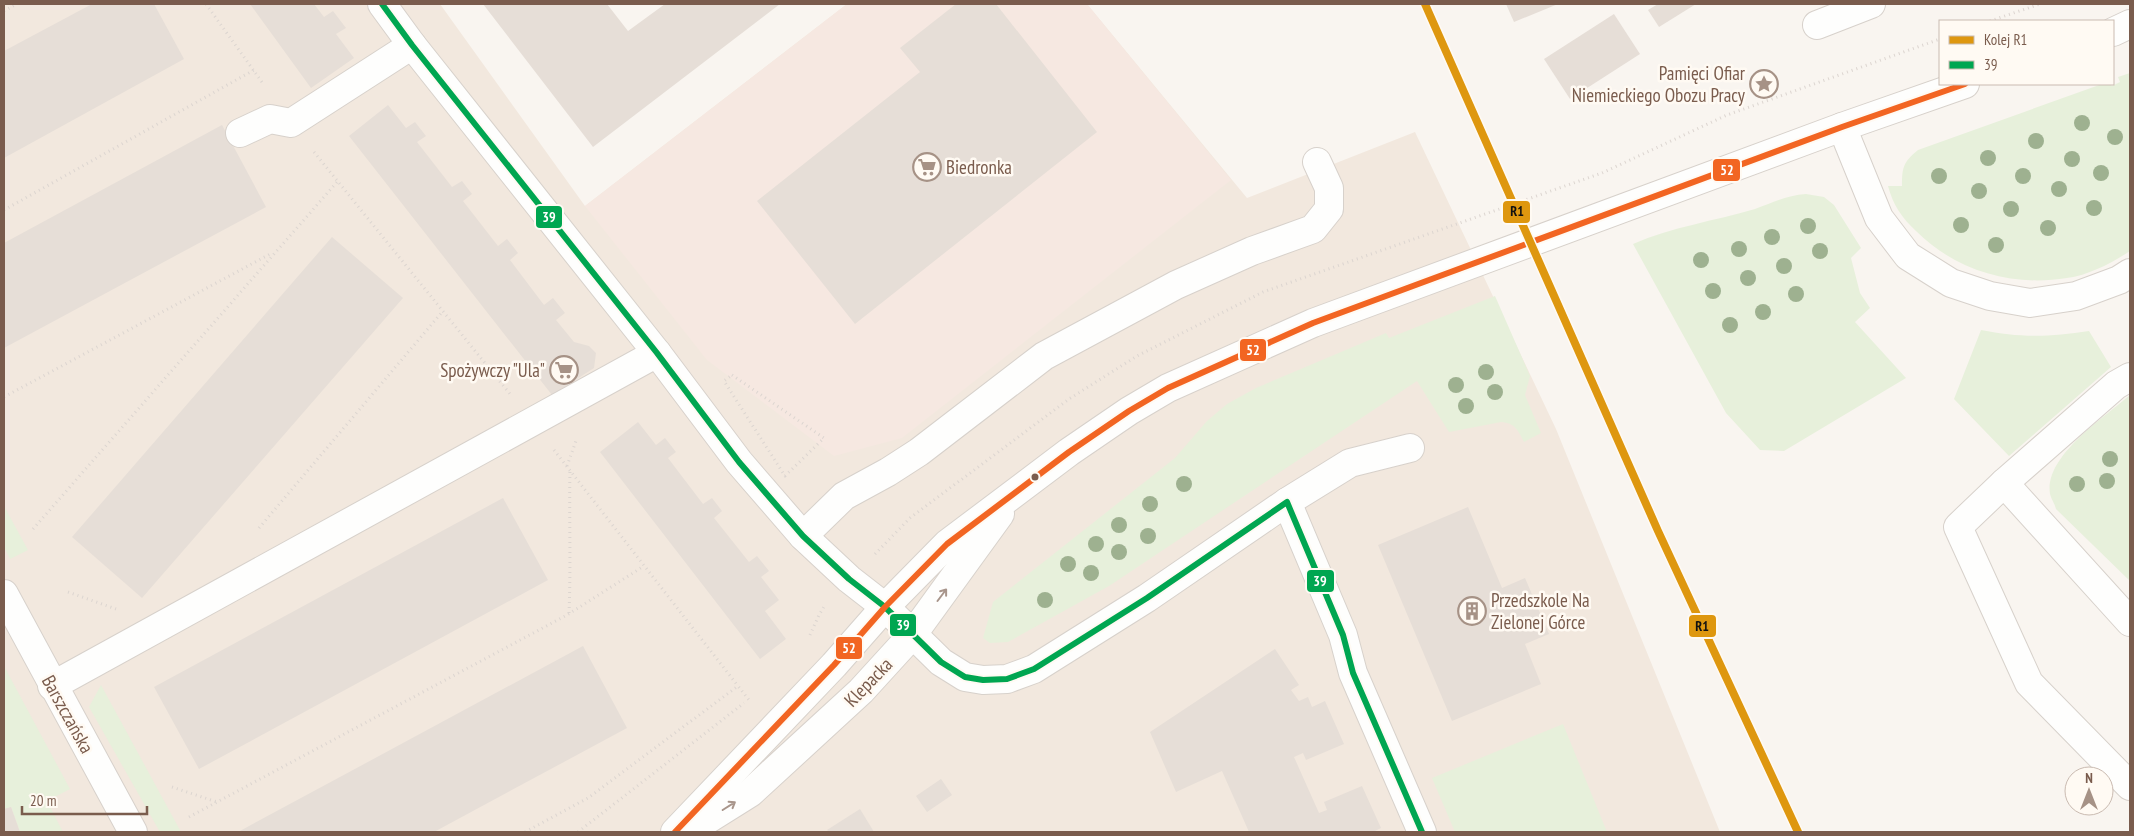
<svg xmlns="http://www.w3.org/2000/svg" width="2134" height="836" font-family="'PT Sans Narrow',sans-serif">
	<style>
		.residential { fill: #f2e8de }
		.commercial { fill: #f6e8e1 }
		.green { fill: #e7f0db }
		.building { fill: #e6ded7 }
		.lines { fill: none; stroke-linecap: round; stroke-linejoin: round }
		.minor-casing { stroke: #d7d1cb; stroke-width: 30 }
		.path { stroke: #dcd5d0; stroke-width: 3; stroke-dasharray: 1 4; stroke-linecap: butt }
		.minor { stroke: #fefefd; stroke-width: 28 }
		.bus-1-casing { stroke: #fffaf3; stroke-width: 10 }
		.bus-2-casing { stroke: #fffaf3; stroke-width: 10 }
		.bus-1 { stroke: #00a651; stroke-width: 6 }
		.bus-2 { stroke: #f26522; stroke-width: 6 }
		.rail-1-casing { stroke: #fffaf3; stroke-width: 11 }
		.rail-1 { stroke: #de970f; stroke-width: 8 }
		.tree { fill: #9eb190 }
		.oneway { stroke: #a8958b }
		.bus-dot { fill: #7a5c4d; stroke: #fffaf3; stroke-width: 2 }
		.labels { text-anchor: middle; stroke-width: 5; stroke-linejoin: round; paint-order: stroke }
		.poi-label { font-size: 19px; fill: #7a5c4d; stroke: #fffaf3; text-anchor: end }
		.street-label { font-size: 19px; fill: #7a5c4d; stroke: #fffaf3 }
		.line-badge { stroke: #fffaf3; stroke-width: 2 }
		.badge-label { font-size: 14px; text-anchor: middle; font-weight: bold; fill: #fff }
		.pale-badge-label { font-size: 14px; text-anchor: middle; font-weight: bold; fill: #111 }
	</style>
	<rect width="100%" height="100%" fill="#f9f5f0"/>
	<polygon class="residential" points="4,4 440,4 585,206 847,4 1087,4 1247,198 1415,132 1556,429 1720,832 4,832"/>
	<polygon class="commercial" points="847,4 1087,4 1231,180 902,438 834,456 707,360 585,206"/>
	<g class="green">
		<path d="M2130,73V251C2112,263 2089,275 2067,278C2012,287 1956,271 1916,231C1902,218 1893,205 1888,186H1902C1902,168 1903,162 1918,150L2102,84H2110L2112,86L2120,82L2118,77Z"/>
		<path d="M1806,194L1824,197L1834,205L1861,248L1851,258L1860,293L1870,308L1855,322L1906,378L1784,451L1760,450L1726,413L1633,244C1672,227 1714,221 1755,209C1772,203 1787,195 1806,194Z"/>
		<path d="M1495,296L1530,376L1525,395L1541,433L1524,442C1518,430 1515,423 1501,422L1449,432L1417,381L1109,586L1008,642L990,643L983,638L993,602L1175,458L1207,421L1227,404L1256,388L1386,333L1389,338Z"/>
		<path d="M1981,330C2020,338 2050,337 2089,331L2111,367L2009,456L1954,399Z"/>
		<path d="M2130,395V581L2056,509C2055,504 2051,499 2050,494C2044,456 2105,417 2130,395Z"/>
		<polygon points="4,506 28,550 10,559 4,547"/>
		<polygon points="4,666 70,789 47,801 63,832 20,832 11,807 4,809"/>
		<polygon points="101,685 181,832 160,832 89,707"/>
		<polygon points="1563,724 1607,832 1455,832 1432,778"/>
	</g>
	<g class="building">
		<polygon points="92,4 154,4 184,59 4,158 4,51"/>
		<polygon points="250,4 314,4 324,17 333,11 346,28 336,34 354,58 311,88"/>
		<polygon points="483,4 607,4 628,31 665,4 780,4 593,147"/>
		<polygon points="956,4 996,4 1097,132 855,324 757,201 920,72 900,48"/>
		<polygon points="1506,4 1558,4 1514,22"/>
		<polygon points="1658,4 1696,4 1659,27 1648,10"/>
		<polygon points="1614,14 1640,54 1570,99 1544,59"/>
		<polygon points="388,105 406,128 415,122 426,136 417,142 452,187 462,181 472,194 463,201 498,246 507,239 518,253 510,260 544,305 553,298 565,313 556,320 574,342 589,346 596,353 594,368 552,395 349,136"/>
		<polygon points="222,125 266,207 4,348 4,243"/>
		<polygon points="332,237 403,298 142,598 72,537"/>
		<polygon points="638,422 656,445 665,438 676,452 668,458 703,504 712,498 722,511 714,518 749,562 757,556 769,571 761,577 779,600 765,611 786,639 760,659 600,452"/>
		<polygon points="503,498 548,580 199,769 154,687"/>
		<polygon points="1468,507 1502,588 1525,578 1549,634 1525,644 1541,684 1452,721 1378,545"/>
		<polygon points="583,646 627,728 434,832 238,832"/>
		<polygon points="1275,649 1299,685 1291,690 1299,701 1308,697 1312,707 1325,701 1344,744 1306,760 1303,753 1294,757 1319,813 1327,810 1324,802 1362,786 1381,828 1373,832 1249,832 1222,771 1176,792 1150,732"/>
		<polygon points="941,779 952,795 927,812 916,796"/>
		<polygon points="11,807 20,832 4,832 4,809"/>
		<polygon points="860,809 874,832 829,832 827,830"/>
	</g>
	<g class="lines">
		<defs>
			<g id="minor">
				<polyline points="382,4 412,45 657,353 739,462 803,536 849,579 885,607 941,662 965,677 983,680 1007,679 1034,669 1147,598 1287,502 1350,463 1410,448"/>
				<polyline points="1817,25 1871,4"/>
				<polyline points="2113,32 2130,24"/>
				<polyline points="1842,127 1879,218 1908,256 1951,283 1990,296 2030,303 2076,296 2119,280 2130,273"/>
				<polyline points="240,133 270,119 291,123 412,45"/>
				<polyline points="2130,377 2116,385 2004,483 1958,527 2029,683 2130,786"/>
				<polyline points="2004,483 2130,622"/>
				<polyline points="1287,502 1343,635 1353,673 1422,832"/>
				<polyline points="803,536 844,496 888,472 919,452 1044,356 1176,285 1252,251 1313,229 1329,209 1329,188 1317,162"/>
				<polyline points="4,594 133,832"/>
				<polyline points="52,686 657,353"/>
				<polyline points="694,828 750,793 861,691 913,634 1000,514"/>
				<polyline points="675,832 834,665 885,607 947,544 1069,452 1129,411 1168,388 1313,323 1842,127 1965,84"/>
			</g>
		</defs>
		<use href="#minor" class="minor-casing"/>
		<g class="path">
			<polyline points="206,4 264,85"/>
			<polyline points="4,11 17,4"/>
			<polyline points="1990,21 2040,4"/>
			<polyline points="314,152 510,394"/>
			<polyline points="4,210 254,70"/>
			<polygon points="732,375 824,438 785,476 724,381"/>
			<polyline points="4,397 272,253"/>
			<polyline points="554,450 738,686"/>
			<polyline points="567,466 577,438"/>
			<polyline points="259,528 443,311"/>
			<polyline points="33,529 338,181"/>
			<polyline points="875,554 910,518 1069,399 1137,356 1263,292 1602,173 1727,115 1940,39"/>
			<polyline points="68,592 116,609"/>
			<path d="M569,613C571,565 569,518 570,470"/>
			<polyline points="810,635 819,615 825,605"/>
			<polyline points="172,787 217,802"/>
			<polyline points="189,817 567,615 644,566"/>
			<polyline points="525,832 588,798 738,686 749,700"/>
			<polyline points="578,832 744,703"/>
		</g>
		<use href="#minor" class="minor"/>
		<defs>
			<polyline id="bus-1" points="382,4 412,45 657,353 739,462 803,536 849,579 885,607 941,662 965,677 983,680 1007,679 1034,669 1147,598 1287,502 1343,635 1353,673 1422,832"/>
			<polyline id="bus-2" points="675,832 834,665 885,607 947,544 1069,452 1129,411 1168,388 1313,323 1842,127 1965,84"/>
		</defs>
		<use href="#bus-1" class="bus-1-casing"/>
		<use href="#bus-2" class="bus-2-casing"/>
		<use href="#bus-1" class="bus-1"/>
		<use href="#bus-2" class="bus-2"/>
		<defs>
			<polyline id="rail-1" points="1425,4 1658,531 1798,832"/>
		</defs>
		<use href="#rail-1" class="rail-1-casing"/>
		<use href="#rail-1" class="rail-1"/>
	</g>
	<g class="tree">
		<circle cx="2082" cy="123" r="8"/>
		<circle cx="2115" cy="137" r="8"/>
		<circle cx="2036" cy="141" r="8"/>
		<circle cx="1988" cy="158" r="8"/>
		<circle cx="2072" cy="159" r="8"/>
		<circle cx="2101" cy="173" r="8"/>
		<circle cx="1939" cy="176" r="8"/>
		<circle cx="2023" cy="176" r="8"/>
		<circle cx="2059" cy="189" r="8"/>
		<circle cx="1979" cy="191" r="8"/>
		<circle cx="2094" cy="208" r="8"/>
		<circle cx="2011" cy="209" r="8"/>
		<circle cx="1961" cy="225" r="8"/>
		<circle cx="1808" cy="226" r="8"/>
		<circle cx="2048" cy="228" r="8"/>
		<circle cx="1772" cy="237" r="8"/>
		<circle cx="1996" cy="245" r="8"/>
		<circle cx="1739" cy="249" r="8"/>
		<circle cx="1820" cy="251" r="8"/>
		<circle cx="1701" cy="260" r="8"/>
		<circle cx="1784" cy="266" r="8"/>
		<circle cx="1748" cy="278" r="8"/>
		<circle cx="1713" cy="291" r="8"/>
		<circle cx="1796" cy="294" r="8"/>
		<circle cx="1763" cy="312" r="8"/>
		<circle cx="1730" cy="325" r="8"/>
		<circle cx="1486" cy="372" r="8"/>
		<circle cx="1456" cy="385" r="8"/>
		<circle cx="1495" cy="392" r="8"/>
		<circle cx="1466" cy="406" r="8"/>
		<circle cx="2110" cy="459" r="8"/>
		<circle cx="2107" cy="481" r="8"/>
		<circle cx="1184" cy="484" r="8"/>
		<circle cx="2077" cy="484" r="8"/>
		<circle cx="1150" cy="504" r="8"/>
		<circle cx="1119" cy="525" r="8"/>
		<circle cx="1148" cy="536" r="8"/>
		<circle cx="1096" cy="544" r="8"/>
		<circle cx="1119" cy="552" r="8"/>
		<circle cx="1068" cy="564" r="8"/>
		<circle cx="1091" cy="573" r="8"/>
		<circle cx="1045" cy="600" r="8"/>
	</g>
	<defs><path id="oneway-shaft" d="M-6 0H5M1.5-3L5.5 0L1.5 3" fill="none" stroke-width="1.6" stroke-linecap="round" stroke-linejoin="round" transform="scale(1.25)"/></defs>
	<g class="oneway">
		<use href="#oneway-shaft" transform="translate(942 595) rotate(-53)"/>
		<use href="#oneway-shaft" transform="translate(729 806) rotate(-32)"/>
	</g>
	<defs>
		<symbol id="sight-ring" viewBox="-11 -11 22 22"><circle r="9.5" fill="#fffaf3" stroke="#a69286" stroke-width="1.5"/><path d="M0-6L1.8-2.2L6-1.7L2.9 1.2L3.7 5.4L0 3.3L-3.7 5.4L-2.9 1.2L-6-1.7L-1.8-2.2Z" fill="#a69286"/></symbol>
		<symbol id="supermarket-ring" viewBox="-11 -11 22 22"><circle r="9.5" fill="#fffaf3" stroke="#a69286" stroke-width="1.5"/><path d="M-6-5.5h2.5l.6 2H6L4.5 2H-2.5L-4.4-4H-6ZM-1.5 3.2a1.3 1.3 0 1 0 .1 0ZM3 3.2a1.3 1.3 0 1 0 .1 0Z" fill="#a69286"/></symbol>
		<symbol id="building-ring" viewBox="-11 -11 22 22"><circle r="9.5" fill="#fffaf3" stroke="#a69286" stroke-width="1.5"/><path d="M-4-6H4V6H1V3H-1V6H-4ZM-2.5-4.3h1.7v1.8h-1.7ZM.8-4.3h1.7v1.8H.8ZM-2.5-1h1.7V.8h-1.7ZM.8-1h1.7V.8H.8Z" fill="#a69286"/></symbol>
	</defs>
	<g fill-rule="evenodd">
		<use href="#sight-ring" x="1748" y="68" width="32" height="32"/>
		<use href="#supermarket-ring" x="911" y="151" width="32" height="32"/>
		<use href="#supermarket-ring" x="548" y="354" width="32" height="32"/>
		<use href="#building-ring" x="1456" y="595" width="32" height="32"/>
	</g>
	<circle class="bus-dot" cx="1035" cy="477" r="4.5"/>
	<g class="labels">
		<g class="poi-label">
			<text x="1745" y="80">Pamięci Ofiar<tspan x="1745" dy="22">Niemieckiego Obozu Pracy</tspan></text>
			<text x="946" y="174" text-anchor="start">Biedronka</text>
			<text x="545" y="377">Spożywczy "Ula"</text>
			<text x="1491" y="607" text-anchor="start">Przedszkole Na<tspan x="1491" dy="22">Zielonej Górce</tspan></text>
		</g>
		<g class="street-label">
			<text transform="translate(868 682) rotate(-46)" y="7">Klepacka</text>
			<text transform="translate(68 714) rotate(61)" y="7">Barszczańska</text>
		</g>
	</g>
	<g class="line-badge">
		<rect x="1712" y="158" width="29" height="24" rx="5" fill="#f26522"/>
		<rect x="1502" y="200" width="29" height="24" rx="5" fill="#de970f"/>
		<rect x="535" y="205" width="28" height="24" rx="5" fill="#00a651"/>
		<rect x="1239" y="338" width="28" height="24" rx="5" fill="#f26522"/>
		<rect x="1306" y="569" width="29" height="24" rx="5" fill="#00a651"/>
		<rect x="889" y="613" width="28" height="24" rx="5" fill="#00a651"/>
		<rect x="1688" y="614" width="29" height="24" rx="5" fill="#de970f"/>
		<rect x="835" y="636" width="28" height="24" rx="5" fill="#f26522"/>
	</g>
	<g class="badge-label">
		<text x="1727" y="175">52</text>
		<text x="549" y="222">39</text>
		<text x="1253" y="355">52</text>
		<text x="1320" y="586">39</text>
		<text x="903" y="630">39</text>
		<text x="849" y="653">52</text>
	</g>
	<g class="pale-badge-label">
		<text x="1517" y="216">R1</text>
		<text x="1702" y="631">R1</text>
	</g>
	<rect width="2134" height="836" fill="none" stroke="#7a5c4d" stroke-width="10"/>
	<rect x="1939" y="20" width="175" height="65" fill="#fffaf3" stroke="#cabbb1"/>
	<rect x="1949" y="36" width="25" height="8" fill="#de970f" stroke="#cabbb1"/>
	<text x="1984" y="45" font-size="15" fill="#7a5c4d">Kolej R1</text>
	<rect x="1949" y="61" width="25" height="8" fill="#00a651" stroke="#cabbb1"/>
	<text x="1984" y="70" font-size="15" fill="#7a5c4d">39</text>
	<g transform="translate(2089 791)"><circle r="24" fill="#fffaf3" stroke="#cabbb1"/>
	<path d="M0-4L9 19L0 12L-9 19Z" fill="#a69286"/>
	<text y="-8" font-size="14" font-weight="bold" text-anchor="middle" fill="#7a5c4d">N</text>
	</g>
	<path d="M22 806v8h125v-8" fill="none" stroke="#7a5c4d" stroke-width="2.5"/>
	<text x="30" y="806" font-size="15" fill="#7a5c4d" stroke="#fffaf3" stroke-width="4" paint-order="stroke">20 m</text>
</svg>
